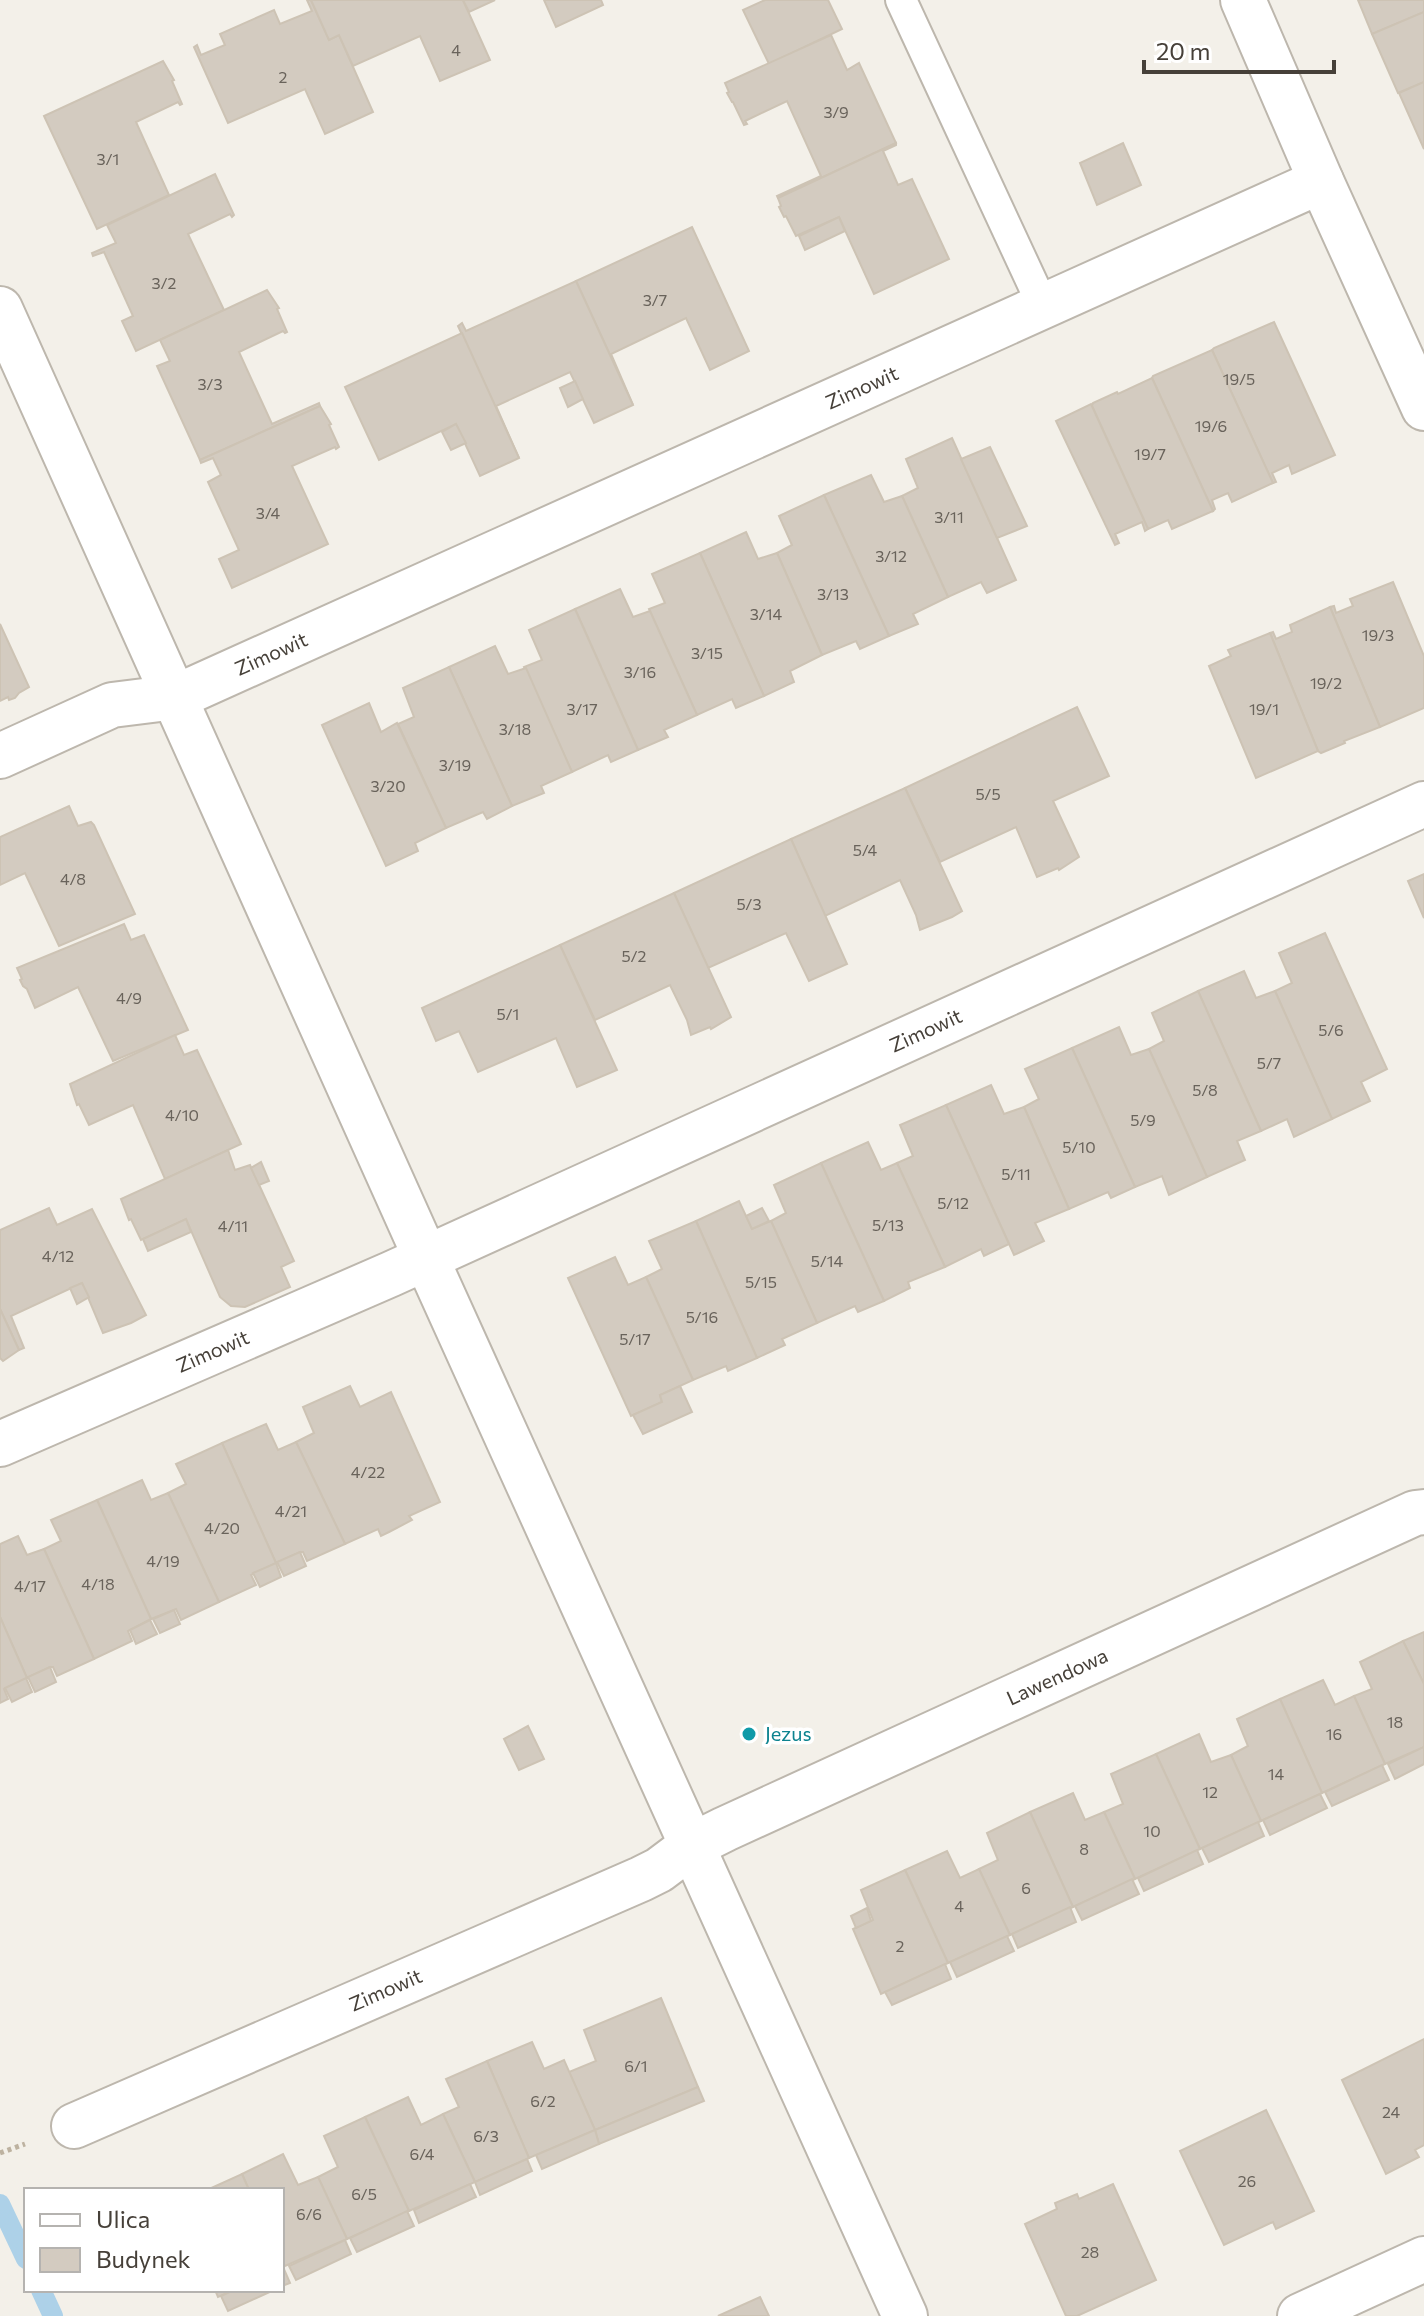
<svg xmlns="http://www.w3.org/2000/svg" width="1424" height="2316" font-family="Commissioner,sans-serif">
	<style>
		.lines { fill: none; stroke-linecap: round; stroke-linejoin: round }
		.stream { stroke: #add1e8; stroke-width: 20 }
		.building { fill: #d3cbc0; stroke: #cdc3b4; stroke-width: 2 }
		.service-casing { stroke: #bdb7ad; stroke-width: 34 }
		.minor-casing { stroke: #bdb7ad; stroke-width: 48 }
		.path { stroke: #bdb2a0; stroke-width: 5; stroke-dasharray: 4 4; stroke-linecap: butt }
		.service { stroke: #fff; stroke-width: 30 }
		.minor { stroke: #fff; stroke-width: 44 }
		.culture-dot { fill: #0f9aa8; stroke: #fff; stroke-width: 3 }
		.labels { text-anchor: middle; stroke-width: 7; stroke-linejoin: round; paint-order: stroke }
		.number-label { font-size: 16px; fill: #69635b }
		.street-label { font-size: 20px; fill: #464039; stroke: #fff }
		.culture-label { font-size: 20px; fill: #0d838f; stroke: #fff; text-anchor: start }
	</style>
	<rect width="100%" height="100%" fill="#f3f0e9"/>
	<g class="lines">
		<g class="stream">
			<polyline points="0,2204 26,2259"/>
			<polyline points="41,2290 53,2316"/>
		</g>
	</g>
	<g class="building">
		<polygon points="307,0 311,0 329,40 339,35 373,112 325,134 305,89 228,123 194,47 197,45 201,55 225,45 220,34 274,10 280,24 312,11"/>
		<polygon points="311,0 463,0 490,60 440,81 420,36 353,66 339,35 329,40"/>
		<polygon points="463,0 495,0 469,12"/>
		<polygon points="544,0 601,0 603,5 556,27"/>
		<polygon points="765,0 828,0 842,29 769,64 743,10"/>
		<polygon points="1358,0 1424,0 1424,12 1372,34"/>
		<polygon points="1424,12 1424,82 1398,93 1372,34"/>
		<polygon points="831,35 847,70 859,63 896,143 778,198 777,196 821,176 787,101 745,121 747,124 744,125 733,102 732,102 727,93 729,92 725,83"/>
		<polygon points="163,61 174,80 172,81 182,104 180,105 178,102 136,122 169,195 97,229 44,116"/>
		<polygon points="1424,82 1424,149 1399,93"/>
		<polygon points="896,143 896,145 883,151 898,185 912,179 949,259 874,294 839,217 796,236 786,216 784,217 779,207 781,206 778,198"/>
		<polygon points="1123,143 1141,185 1097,205 1080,163"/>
		<polygon points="215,174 234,215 232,217 230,214 188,234 224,310 136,351 122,321 133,316 104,252 93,256 92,253 116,243 107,225"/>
		<polygon points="839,217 845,231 805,250 799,236"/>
		<polygon points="692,227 749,351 710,370 686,318 611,354 633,405 576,281"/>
		<polygon points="576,281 633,405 594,423 570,372 496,406 519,458 458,326 462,323 466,331"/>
		<polygon points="267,290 279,308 277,309 287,332 285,333 283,331 239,352 272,424 319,403 320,406 200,460 157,366 170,361 160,340"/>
		<polygon points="1274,322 1335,455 1292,474 1289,465 1272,473 1276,482 1273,483 1212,350 1214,348"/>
		<polygon points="462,333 519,458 480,476 456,424 379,460 345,387"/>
		<polygon points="1212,350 1273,483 1232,502 1228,493 1212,500 1215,509 1213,511 1152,378 1153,376"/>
		<polygon points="1152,378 1213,511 1172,529 1168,520 1148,529 1092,406 1093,403 1117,392 1118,394"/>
		<polygon points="575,381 583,399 568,407 560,388"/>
		<polygon points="1091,404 1148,529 1145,531 1142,522 1115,534 1119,543 1115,545 1056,421"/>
		<polygon points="320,406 331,424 329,425 339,447 336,449 335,447 292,466 328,544 232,588 219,559 239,550 208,482 221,475 213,458 201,463 200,460"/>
		<polygon points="456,424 466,443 451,450 442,432"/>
		<polygon points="952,438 1016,580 987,593 981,582 948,597 902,496 918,488 906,459"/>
		<polygon points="990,447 1027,526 997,538 961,459"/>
		<polygon points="871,475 884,502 902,496 948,597 913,614 918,624 889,636 824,495"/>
		<polygon points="824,495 889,636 860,649 856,641 822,655 777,553 792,545 779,516"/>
		<polygon points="746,532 758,559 777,553 822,655 790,671 794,682 764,696 700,553"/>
		<polygon points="700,553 764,696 736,708 732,699 697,715 649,609 665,603 652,574"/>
		<polygon points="1393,582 1424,656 1424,708 1380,727 1330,607 1334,606 1336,613 1353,606 1350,599"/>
		<polygon points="620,589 633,617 650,611 697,715 664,730 668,737 638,750 575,609"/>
		<polygon points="1330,607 1380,727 1344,741 1345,743 1321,753 1318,751 1270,633 1273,632 1276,639 1292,632 1290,625"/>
		<polygon points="575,609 638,750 611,762 608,755 572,772 524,667 542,660 529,630"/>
		<polygon points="0,624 29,687 19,693 15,698 9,700 8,697 0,701"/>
		<polygon points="1270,633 1318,751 1256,778 1209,666 1231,656 1228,650"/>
		<polygon points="495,646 508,674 526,668 572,772 541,786 544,793 512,806 449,667"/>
		<polygon points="449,667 512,806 487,819 483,812 446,828 398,724 414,717 403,688"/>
		<polygon points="369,703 381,732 397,723 446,828 415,843 418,851 386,866 322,725"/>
		<polygon points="1077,707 1109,776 1053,801 1079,857 1059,870 1058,868 1037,877 1016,827 940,862 905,788"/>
		<polygon points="905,788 962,911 952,917 920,930 916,915 900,880 825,916 791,839"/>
		<polygon points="69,806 78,826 91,822 94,825 135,914 59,946 25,873 0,885 0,837"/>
		<polygon points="791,839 847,964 809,981 786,933 708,968 674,893"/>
		<polygon points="1424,874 1424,918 1408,881"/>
		<polygon points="674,893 731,1017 711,1029 710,1027 691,1035 687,1020 670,985 595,1020 560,945"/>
		<polygon points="124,924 131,940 144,935 188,1030 113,1061 78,987 35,1008 27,989 23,986 20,980 22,979 17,968"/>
		<polygon points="1325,933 1387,1069 1361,1082 1370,1101 1332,1119 1275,991 1292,983 1279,953"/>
		<polygon points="560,945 617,1070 577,1087 556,1038 478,1072 459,1031 436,1041 422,1008"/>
		<polygon points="1244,971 1256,998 1275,991 1332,1119 1294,1137 1287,1119 1261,1131 1198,991"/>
		<polygon points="1198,991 1261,1131 1237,1141 1245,1160 1207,1177 1149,1049 1164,1041 1152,1013"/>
		<polygon points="1119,1027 1131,1055 1149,1049 1207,1177 1169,1195 1162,1176 1135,1187 1072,1048"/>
		<polygon points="175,1035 184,1055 197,1050 241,1144 165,1179 133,1105 89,1125 79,1104 77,1105 70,1084"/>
		<polygon points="1072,1048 1135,1187 1111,1198 1108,1192 1069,1209 1024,1107 1039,1099 1025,1069"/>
		<polygon points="991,1085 1004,1114 1024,1107 1069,1209 1035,1223 1044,1241 1014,1255 946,1105"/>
		<polygon points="946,1105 1009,1244 984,1256 981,1249 945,1267 897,1163 913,1156 900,1125"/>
		<polygon points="868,1142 881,1170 897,1163 945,1267 908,1282 910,1288 884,1301 821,1163"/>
		<polygon points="228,1150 235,1170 250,1165 294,1261 281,1267 290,1287 245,1307 231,1306 220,1297 186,1219 141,1240 131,1219 129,1220 121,1199"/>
		<polygon points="261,1162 269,1181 259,1185 251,1168"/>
		<polygon points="821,1163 884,1301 858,1312 855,1306 817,1323 771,1221 786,1213 774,1185"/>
		<polygon points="739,1201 752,1229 771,1221 817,1323 782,1339 785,1345 757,1358 696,1221"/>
		<polygon points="49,1208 57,1225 92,1209 146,1315 131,1323 103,1333 82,1283 11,1316 24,1348 19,1350 0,1309 0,1230"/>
		<polygon points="762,1208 769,1221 752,1229 746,1216"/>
		<polygon points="186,1219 191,1232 148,1251 143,1239"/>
		<polygon points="696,1221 757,1358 728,1371 726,1366 693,1380 646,1277 662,1269 649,1241"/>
		<polygon points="615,1257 628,1285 646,1277 693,1380 660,1395 662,1402 631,1416 568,1278"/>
		<polygon points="82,1283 89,1297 77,1304 70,1288"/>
		<polygon points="0,1309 19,1350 3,1361 0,1358"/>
		<polygon points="350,1386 360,1407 391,1392 440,1502 409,1516 412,1520 389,1532 381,1536 378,1529 345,1544 296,1442 314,1433 303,1407"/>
		<polygon points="680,1386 692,1412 643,1434 633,1415 662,1402 660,1395"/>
		<polygon points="266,1424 278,1450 296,1442 345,1544 307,1561 303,1552 300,1552 276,1563 222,1443"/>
		<polygon points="222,1443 276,1563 251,1575 256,1585 219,1602 168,1493 186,1484 176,1464"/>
		<polygon points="142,1480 151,1500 168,1493 219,1602 181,1620 176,1609 151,1619 97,1500"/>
		<polygon points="97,1500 151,1619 128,1631 132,1641 94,1659 44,1549 61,1541 51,1520"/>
		<polygon points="18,1536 27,1555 44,1549 94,1659 57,1676 53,1667 50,1667 27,1678 0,1617 0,1544"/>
		<polygon points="300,1552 306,1566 284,1576 277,1562"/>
		<polygon points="276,1563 281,1577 260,1587 253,1573"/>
		<polygon points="174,1610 180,1624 160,1633 153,1619"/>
		<polygon points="0,1617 27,1678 4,1689 8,1699 0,1703"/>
		<polygon points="150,1620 157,1634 136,1644 130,1630"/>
		<polygon points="1424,1632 1424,1684 1403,1641"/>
		<polygon points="1403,1641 1424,1684 1424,1747 1385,1764 1354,1696 1372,1689 1360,1662"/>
		<polygon points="50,1667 56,1682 35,1692 28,1677"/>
		<polygon points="26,1678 32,1692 12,1702 5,1688"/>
		<polygon points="1323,1680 1335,1705 1354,1696 1385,1764 1322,1793 1280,1699"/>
		<polygon points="1280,1699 1322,1793 1261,1821 1231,1755 1248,1746 1237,1719"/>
		<polygon points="528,1726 544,1759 519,1770 504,1739"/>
		<polygon points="1199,1734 1211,1762 1231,1755 1261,1821 1200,1849 1156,1754"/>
		<polygon points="1424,1747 1424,1764 1395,1779 1388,1764"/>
		<polygon points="1156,1754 1200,1849 1135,1879 1104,1812 1123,1804 1111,1774"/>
		<polygon points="1382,1765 1389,1780 1332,1806 1325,1792"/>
		<polygon points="1073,1793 1085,1820 1104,1812 1135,1879 1073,1907 1030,1812"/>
		<polygon points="1320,1794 1327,1808 1270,1835 1263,1820"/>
		<polygon points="1030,1812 1073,1907 1010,1935 979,1869 998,1860 987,1833"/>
		<polygon points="1258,1822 1264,1836 1209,1862 1202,1848"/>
		<polygon points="1197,1850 1203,1864 1144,1891 1138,1878"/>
		<polygon points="947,1851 960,1878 979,1869 1010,1935 948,1963 905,1870"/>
		<polygon points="905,1870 948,1963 881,1994 853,1929 873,1920 861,1890"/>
		<polygon points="1132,1879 1139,1894 1082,1920 1075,1906"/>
		<polygon points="1070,1907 1076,1922 1018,1948 1012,1934"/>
		<polygon points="867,1908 871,1921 856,1928 851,1916"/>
		<polygon points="1007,1936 1014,1951 957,1977 950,1962"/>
		<polygon points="945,1964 951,1979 892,2005 885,1992"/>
		<polygon points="661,1998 698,2087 595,2130 569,2072 596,2061 584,2030"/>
		<polygon points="1424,2039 1424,2145 1415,2150 1419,2157 1386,2174 1342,2080"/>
		<polygon points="532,2042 544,2069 564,2060 595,2130 529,2158 487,2061"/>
		<polygon points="487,2061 529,2158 475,2182 443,2114 459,2107 446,2079"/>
		<polygon points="698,2087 704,2101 599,2144 595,2130"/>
		<polygon points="408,2097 421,2125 443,2114 475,2182 409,2211 365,2117"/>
		<polygon points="1266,2110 1314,2211 1276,2229 1273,2222 1224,2245 1180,2151"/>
		<polygon points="365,2117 409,2211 347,2239 318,2177 338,2167 324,2136"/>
		<polygon points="595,2130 599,2144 542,2169 536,2155"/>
		<polygon points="283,2154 298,2185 318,2177 347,2239 285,2266 282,2260 282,2190 249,2190 242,2174"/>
		<polygon points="527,2159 532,2171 480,2195 475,2182"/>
		<polygon points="242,2174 249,2190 207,2190"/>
		<polygon points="470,2184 476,2197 419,2223 414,2210"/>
		<polygon points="1113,2184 1156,2280 1077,2316 1066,2316 1025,2224 1057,2209 1055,2203 1077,2194 1079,2199"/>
		<polygon points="407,2211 414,2226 357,2252 350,2238"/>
		<polygon points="345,2240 351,2254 296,2280 289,2266"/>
		<polygon points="283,2267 290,2283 282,2286 282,2268"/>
		<polygon points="215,2290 234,2290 218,2297"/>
		<polygon points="234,2290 274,2290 228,2311 221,2296"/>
		<polygon points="760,2297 769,2316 718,2316"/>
	</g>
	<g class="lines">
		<defs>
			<polyline id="service" points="901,0 1043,306"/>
			<g id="minor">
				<polyline points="1243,0 1321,181 1424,408"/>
				<polyline points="0,309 426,1258 905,2316"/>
				<path id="s1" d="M0,756L112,705L176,697L1321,181"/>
				<path id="s2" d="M0,1444L391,1274L1424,804"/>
				<path id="s3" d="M74,2126L641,1879L659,1870L691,1846L725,1829L1415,1513L1424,1512"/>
				<polyline points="1300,2316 1424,2259"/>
			</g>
		</defs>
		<use href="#service" class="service-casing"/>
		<use href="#minor" class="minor-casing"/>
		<polyline class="path" points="0,2153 25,2144"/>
		<use href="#service" class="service"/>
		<use href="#minor" class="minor"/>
	</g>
	<circle class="culture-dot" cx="749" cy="1734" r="8"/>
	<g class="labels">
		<g class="number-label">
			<text x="456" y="56">4</text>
			<text x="283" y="83">2</text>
			<text x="836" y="118">3/9</text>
			<text x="108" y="165">3/1</text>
			<text x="164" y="289">3/2</text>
			<text x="655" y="306">3/7</text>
			<text x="1239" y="385">19/5</text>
			<text x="210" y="390">3/3</text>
			<text x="1211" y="432">19/6</text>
			<text x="1150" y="460">19/7</text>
			<text x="268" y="519">3/4</text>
			<text x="949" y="523">3/11</text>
			<text x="891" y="562">3/12</text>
			<text x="833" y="600">3/13</text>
			<text x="766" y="620">3/14</text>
			<text x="1378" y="641">19/3</text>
			<text x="707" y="659">3/15</text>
			<text x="640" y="678">3/16</text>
			<text x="1326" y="689">19/2</text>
			<text x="582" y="715">3/17</text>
			<text x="1264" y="715">19/1</text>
			<text x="515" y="735">3/18</text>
			<text x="455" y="771">3/19</text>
			<text x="388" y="792">3/20</text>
			<text x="988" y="800">5/5</text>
			<text x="865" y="856">5/4</text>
			<text x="73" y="885">4/8</text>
			<text x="749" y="910">5/3</text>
			<text x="634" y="962">5/2</text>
			<text x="129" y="1004">4/9</text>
			<text x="508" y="1020">5/1</text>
			<text x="1331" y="1036">5/6</text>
			<text x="1269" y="1069">5/7</text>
			<text x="1205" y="1096">5/8</text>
			<text x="182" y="1121">4/10</text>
			<text x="1143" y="1126">5/9</text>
			<text x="1079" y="1153">5/10</text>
			<text x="1016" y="1180">5/11</text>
			<text x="953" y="1209">5/12</text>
			<text x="888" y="1231">5/13</text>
			<text x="233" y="1232">4/11</text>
			<text x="58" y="1262">4/12</text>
			<text x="827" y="1267">5/14</text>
			<text x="761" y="1288">5/15</text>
			<text x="702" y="1323">5/16</text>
			<text x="635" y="1345">5/17</text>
			<text x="368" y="1478">4/22</text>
			<text x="291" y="1517">4/21</text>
			<text x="222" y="1534">4/20</text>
			<text x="163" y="1567">4/19</text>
			<text x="98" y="1590">4/18</text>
			<text x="30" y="1592">4/17</text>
			<text x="1395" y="1728">18</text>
			<text x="1334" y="1740">16</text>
			<text x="1276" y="1780">14</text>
			<text x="1210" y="1798">12</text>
			<text x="1152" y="1837">10</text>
			<text x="1084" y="1855">8</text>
			<text x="1026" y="1894">6</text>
			<text x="959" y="1912">4</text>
			<text x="900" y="1952">2</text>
			<text x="636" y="2072">6/1</text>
			<text x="543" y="2107">6/2</text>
			<text x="1391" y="2118">24</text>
			<text x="486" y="2142">6/3</text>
			<text x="422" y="2160">6/4</text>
			<text x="1247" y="2187">26</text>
			<text x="364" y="2200">6/5</text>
			<text x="309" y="2220">6/6</text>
			<text x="1090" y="2258">28</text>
		</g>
		<g class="street-label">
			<text dy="7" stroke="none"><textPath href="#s1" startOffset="940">Zimowit</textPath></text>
			<text dy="7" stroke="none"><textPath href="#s1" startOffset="292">Zimowit</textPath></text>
			<text dy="7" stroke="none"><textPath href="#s2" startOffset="1014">Zimowit</textPath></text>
			<text dy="7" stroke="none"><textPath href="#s2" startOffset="232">Zimowit</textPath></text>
			<text dy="7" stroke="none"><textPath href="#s3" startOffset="1082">Lawendowa</textPath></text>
			<text dy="7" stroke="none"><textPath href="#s3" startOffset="340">Zimowit</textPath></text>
		</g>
		<g class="culture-label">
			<text x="765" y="1741">Jezus</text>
		</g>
	</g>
	<rect x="24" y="2188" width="260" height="104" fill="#ffffff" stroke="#b5b3b0" stroke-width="2"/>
	<rect x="40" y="2214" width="40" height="12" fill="#ffffff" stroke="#b5b3b0" stroke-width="2"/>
	<text x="96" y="2228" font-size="24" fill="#464039">Ulica</text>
	<rect x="40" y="2248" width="40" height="24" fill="#d3cbc0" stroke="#b5b3b0" stroke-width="2"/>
	<text x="96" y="2268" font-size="24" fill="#464039">Budynek</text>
	<path d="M1144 60v12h190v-12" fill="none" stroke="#464039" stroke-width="4"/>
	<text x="1156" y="60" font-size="24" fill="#464039" stroke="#ffffff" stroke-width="6" paint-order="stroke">20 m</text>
</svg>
